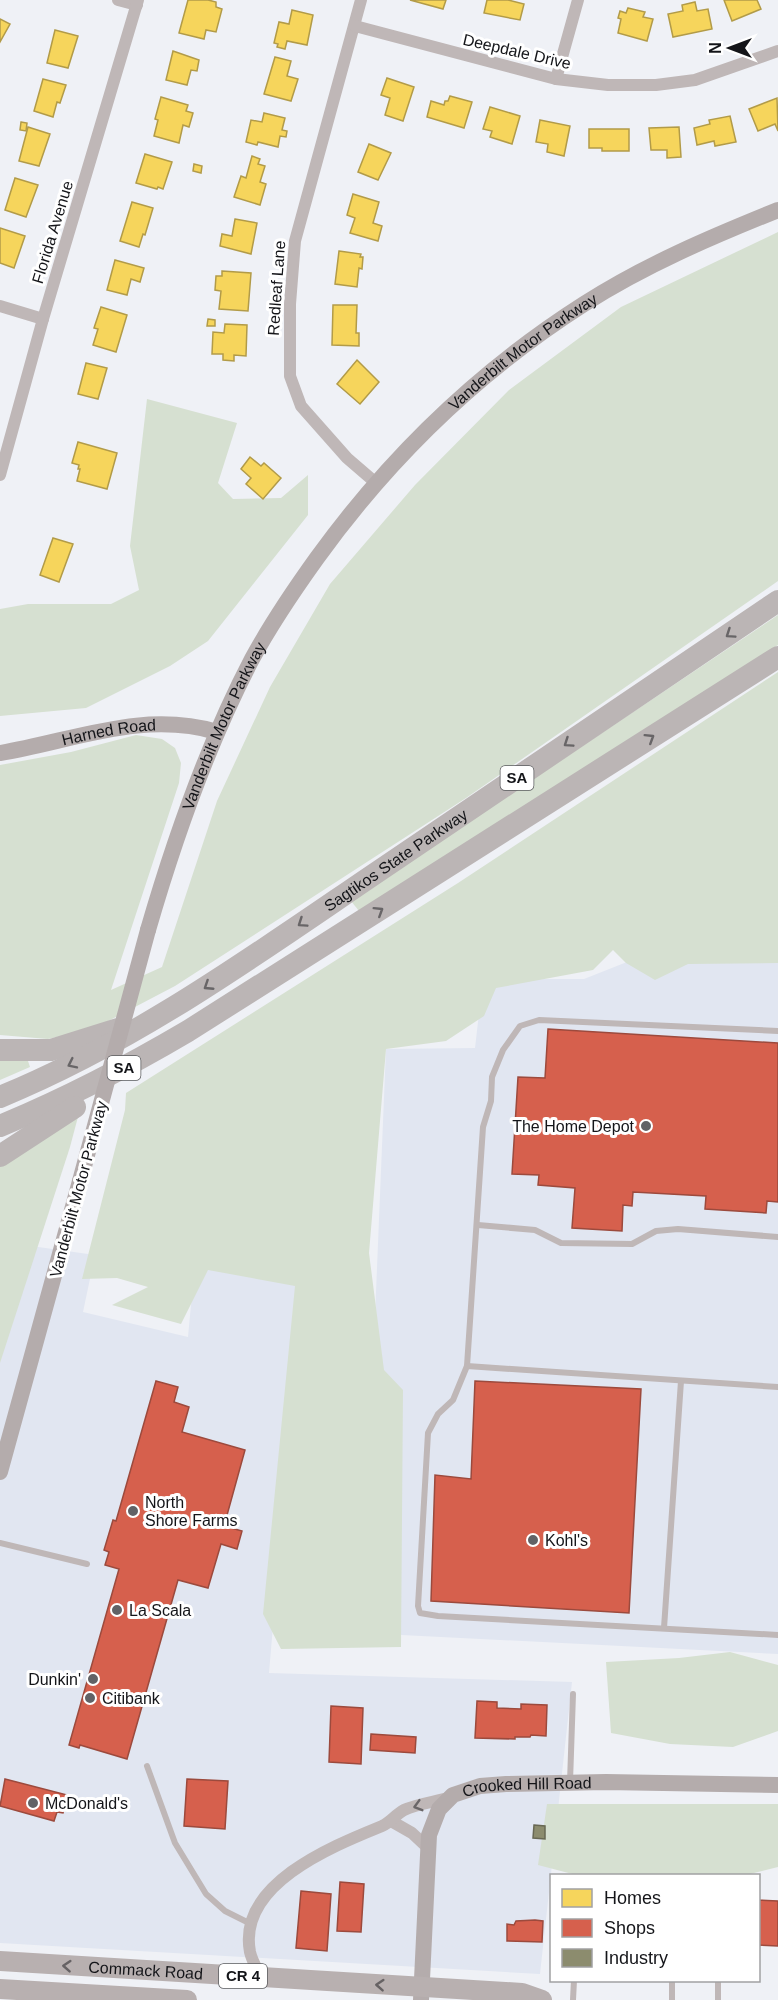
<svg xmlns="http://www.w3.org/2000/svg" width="778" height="2000" font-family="Helvetica,sans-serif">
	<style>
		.built { fill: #e1e6f1 }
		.green { fill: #d6e0d1 }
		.homes { fill: #f6d55c; stroke: #b29b48; stroke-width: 1.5 }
		.shops { fill: #d6604d; stroke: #9c4a3d; stroke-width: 1.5 }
		.industry { fill: #8c8c6e; stroke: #686854; stroke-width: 1.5 }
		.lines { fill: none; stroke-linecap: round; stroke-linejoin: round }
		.lane { stroke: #bfb7b7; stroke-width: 6 }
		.street { stroke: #bfb7b7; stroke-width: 12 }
		.secondary { stroke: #b4acac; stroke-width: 16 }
		.primary { stroke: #b8b0b0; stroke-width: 20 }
		.highway { stroke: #bbb5b5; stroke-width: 22 }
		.secondary-bridge { stroke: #b4acac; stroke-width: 16 }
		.oneway { stroke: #686567 }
		.oneway2 { stroke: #6a6668 }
		.oneway3 { stroke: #666264 }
		.poi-dot { fill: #616266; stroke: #fff; stroke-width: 2 }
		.labels { text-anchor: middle; stroke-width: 6; stroke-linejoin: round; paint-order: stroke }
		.shield { fill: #fff; stroke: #5a5b5e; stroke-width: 1.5 }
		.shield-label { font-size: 15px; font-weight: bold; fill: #141519 }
		.street-label { font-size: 16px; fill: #141519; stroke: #fff }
		.poi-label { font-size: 16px; fill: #141519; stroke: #fff; text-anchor: start }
	</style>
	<rect width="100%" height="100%" fill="#eff1f6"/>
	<g class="built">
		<polygon points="685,939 778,943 778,1654 362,1633 386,1049 475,1048 483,979 584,979"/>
		<polygon points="10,1243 95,1255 83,1312 188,1337 196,1251 305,1251 269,1673 572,1682 540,1974 0,1943 0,1277"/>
	</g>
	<g class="green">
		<polygon points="778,232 778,581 466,798 175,986 93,1029 48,1039 0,1035 0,765 71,752 136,735 162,739 175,748 181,763 179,783 111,990 162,967 217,801 270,687 330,584 415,485 509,390 621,307"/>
		<polygon points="147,399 237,423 218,483 233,499 281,498 308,475 308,515 208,641 170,666 86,708 0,716 0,609 28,604 111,604 139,590 130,546"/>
		<polygon points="778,615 778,645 359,911 351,901"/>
		<polygon points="778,672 778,963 688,964 655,980 626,963 613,950 593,970 496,988 484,1016 446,1041 386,1049 369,1253 384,1370 403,1390 401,1647 281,1649 263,1614 295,1286 208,1270 181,1324 112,1305 148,1287 117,1278 82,1279 125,1110 126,1093 458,883"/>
		<polygon points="0,1057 27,1058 30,1067 0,1080"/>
		<polygon points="79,1113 70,1147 0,1363 0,1165"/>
		<polygon points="730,1652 778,1665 778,1731 733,1747 670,1744 611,1733 606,1662 679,1658"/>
		<polygon points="547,1804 778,1804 778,1867 746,1875 580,1876 538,1865"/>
	</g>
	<g class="homes">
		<polygon points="188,0 208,0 216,2 216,7 222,9 216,32 206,30 204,39 179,33"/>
		<polygon points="410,0 446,0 443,9"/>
		<polygon points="487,0 508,0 524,4 520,20 484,13"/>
		<polygon points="724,0 757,0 761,9 732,21"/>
		<polygon points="695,2 697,11 708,9 712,29 673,37 668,14 683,11 682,5"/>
		<polygon points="628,8 645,12 643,17 653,19 647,41 618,33 621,19 618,18 620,11 626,13"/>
		<polygon points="292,10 313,15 307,45 287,41 285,49 277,47 278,44 274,43 279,22 289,24"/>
		<polygon points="0,19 10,24 0,42"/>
		<polygon points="55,30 78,36 68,68 47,63"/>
		<polygon points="173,51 199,60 197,71 191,70 187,85 166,80"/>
		<polygon points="275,57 291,61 287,76 298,79 291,101 264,94"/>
		<polygon points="387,78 414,87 403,121 385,115 390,98 381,95"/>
		<polygon points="43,79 66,85 60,103 57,102 53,117 34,111"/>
		<polygon points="450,96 472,102 464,128 427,117 431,101 444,105 445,101 448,101"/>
		<polygon points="161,97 188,105 186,111 193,113 189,127 183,125 179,143 154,136 158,120 155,119"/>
		<polygon points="777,98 778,131 775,124 758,131 749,109"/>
		<polygon points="490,107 520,116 512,144 490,137 492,131 483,129"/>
		<polygon points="264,113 285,118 282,130 287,131 286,137 280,136 278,147 258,142 257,145 246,142 251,120 262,122"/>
		<polygon points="730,116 736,142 715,146 714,141 697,145 694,128 710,124 709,120"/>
		<polygon points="540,120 570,126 564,156 547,152 548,144 536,142"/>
		<polygon points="21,122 27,123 26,131 20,130"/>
		<polygon points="28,127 50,134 39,166 19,161"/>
		<polygon points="679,127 681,157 667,158 667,150 651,150 649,128"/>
		<polygon points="589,129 629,129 629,151 602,151 602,148 589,148"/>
		<polygon points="369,144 391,153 378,180 358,172"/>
		<polygon points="145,154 172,162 163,189 158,187 157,189 136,183"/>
		<polygon points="252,156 260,159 258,164 265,166 260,182 266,184 260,205 234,197 241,176 246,178"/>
		<polygon points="194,164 202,166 201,173 193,171"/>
		<polygon points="15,178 38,185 26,217 5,210"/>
		<polygon points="353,194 379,202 373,223 382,226 378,241 350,233 355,218 347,215"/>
		<polygon points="132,202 153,208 145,235 143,234 139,247 120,241"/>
		<polygon points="235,219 257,223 251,254 220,246 222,234 232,236"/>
		<polygon points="0,228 25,236 14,268 0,263"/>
		<polygon points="339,251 361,254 360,257 363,257 362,269 359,268 357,287 335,284"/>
		<polygon points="115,260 144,268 140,282 131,279 127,295 107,290"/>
		<polygon points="222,271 251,273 248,311 219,309 221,291 215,290 216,276 222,276"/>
		<polygon points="333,305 357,305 356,333 359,333 359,346 332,345"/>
		<polygon points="101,307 127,315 116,352 93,345 98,329 94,328"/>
		<polygon points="208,319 215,320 215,326 207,326"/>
		<polygon points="225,324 247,325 246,356 234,355 234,361 223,360 223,354 212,354 213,332 224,333"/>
		<polygon points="357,360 379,382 360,404 337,384"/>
		<polygon points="86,363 107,368 98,399 78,394"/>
		<polygon points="78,442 117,453 107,489 77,481 80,469 78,469 79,465 72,463"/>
		<polygon points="250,457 261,466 264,463 281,478 263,499 246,484 251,478 241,469"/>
		<polygon points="53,538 73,544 59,582 40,575"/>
	</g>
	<g class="shops">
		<polygon points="548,1029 778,1043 778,1202 767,1201 766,1213 705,1209 706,1196 633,1192 632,1206 623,1205 622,1231 572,1228 575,1188 538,1185 539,1175 512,1174 518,1077 545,1078"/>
		<polygon points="156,1381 178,1387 174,1402 189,1407 182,1432 245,1450 224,1526 242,1531 237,1549 221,1544 208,1588 178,1580 127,1759 80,1745 79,1748 69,1745 119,1569 105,1565 109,1552 104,1550 113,1520 116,1521"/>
		<polygon points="475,1381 641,1389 629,1613 431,1601 435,1475 471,1479"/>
		<polygon points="477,1701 497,1702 497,1708 521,1709 521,1704 547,1705 546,1736 531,1735 530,1737 515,1737 515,1739 475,1738"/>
		<polygon points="331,1706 363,1708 361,1764 329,1762"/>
		<polygon points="371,1734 416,1737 415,1753 370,1750"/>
		<polygon points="5,1779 67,1795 63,1813 57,1812 54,1821 0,1806"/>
		<polygon points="187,1779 228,1781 225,1829 184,1826"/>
		<polygon points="340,1882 364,1884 361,1932 337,1931"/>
		<polygon points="301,1891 331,1894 327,1951 296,1948"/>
		<polygon points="758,1893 759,1900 778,1901 778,1946 758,1945"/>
		<polygon points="535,1920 543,1921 542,1942 507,1941 507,1924 514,1925 516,1921"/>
	</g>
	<polygon class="industry" points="534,1825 545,1826 545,1839 533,1838"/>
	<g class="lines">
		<g class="lane">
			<polyline points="478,1225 535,1230 561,1243 632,1244 656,1231 678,1229 778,1237"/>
			<polyline points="467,1366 483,1127 491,1101 492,1077 503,1050 520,1026 539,1020 778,1031"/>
			<polyline points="778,1387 467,1366 453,1400 438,1414 428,1433 418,1606 420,1613 438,1616 778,1635"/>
			<polyline points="0,1543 87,1564"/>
			<polyline points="664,1628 681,1381"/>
			<polyline points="147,1766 175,1843 206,1894 225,1911 251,1924"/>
			<polyline points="570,1782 573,1694"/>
			<polyline points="573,2000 574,1980"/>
			<polyline points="672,2000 672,1980"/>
			<polyline points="718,2000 718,1980"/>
		</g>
		<g class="street">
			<polyline points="118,0 137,5"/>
			<polyline points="361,0 295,241 290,304 290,376 301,406 347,458 376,483"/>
			<polyline points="355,26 556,79 608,85 656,85 695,80 778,51"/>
			<polyline points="556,79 578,0"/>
			<polyline points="0,306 43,319"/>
			<polyline points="0,475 43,319 138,0"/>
			<polyline points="391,1821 412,1833 429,1849"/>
			<path d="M261,1977C257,1969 252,1961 250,1952C237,1884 333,1846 382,1826C391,1822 395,1815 404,1810C417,1804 434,1802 448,1798"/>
		</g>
		<g class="secondary">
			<path id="s1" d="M0,753C73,741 142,710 217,732"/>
			<path id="s2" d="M148,930C175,837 207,745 252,659C271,624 294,590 317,558C390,457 479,371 584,304C645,265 711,237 778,210"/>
			<polyline points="0,1472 80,1181"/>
			<path id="s3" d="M421,2000L429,1835L439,1809L453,1795L480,1786L506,1784L606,1782L778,1785"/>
		</g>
		<g class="primary">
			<path id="s4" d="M0,1961L522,1993L542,2000"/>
			<polyline points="0,1989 187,2000"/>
		</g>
		<g class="highway">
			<polyline points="0,1050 51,1050 118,1029"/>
			<path id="s5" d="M0,1097C134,1042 251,958 370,877C506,785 642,693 778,601"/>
			<path d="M0,1126C65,1099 127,1067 188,1031L778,657"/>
			<polyline points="0,1156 75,1107"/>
		</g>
		<polyline class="secondary-bridge" points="80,1181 148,930"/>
	</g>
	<defs><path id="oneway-chevron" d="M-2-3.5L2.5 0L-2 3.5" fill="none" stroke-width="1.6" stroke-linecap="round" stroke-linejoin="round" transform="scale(1.5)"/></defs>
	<g class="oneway">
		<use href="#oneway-chevron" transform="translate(730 634) rotate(146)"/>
		<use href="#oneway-chevron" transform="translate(650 738) rotate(-32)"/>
		<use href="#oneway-chevron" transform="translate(568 743) rotate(146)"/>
		<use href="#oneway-chevron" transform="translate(379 911) rotate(-32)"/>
		<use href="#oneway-chevron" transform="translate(302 923) rotate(146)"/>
		<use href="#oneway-chevron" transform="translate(208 986) rotate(147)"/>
		<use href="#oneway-chevron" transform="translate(72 1064) rotate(154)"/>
	</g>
	<use class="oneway2" href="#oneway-chevron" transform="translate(418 1806) rotate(164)"/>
	<g class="oneway3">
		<use href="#oneway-chevron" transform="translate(67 1966) rotate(-176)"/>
		<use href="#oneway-chevron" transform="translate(380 1985) rotate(-176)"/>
	</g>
	<g class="poi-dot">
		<circle cx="646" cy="1126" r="6"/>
		<circle cx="133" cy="1511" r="6"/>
		<circle cx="533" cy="1540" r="6"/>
		<circle cx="117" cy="1610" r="6"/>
		<circle cx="93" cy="1679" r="6"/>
		<circle cx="90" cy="1698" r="6"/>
		<circle cx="33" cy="1803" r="6"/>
	</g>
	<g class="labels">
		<g class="shield">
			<rect x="500.5" y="766" width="33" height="24" rx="4.5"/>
			<rect x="107.5" y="1056" width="33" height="24" rx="4.5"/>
			<rect x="219" y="1964" width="48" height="24" rx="4.5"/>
		</g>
		<g class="shield-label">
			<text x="517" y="783">SA</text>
			<text x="124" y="1073">SA</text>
			<text x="243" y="1981">CR 4</text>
		</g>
		<g class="street-label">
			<text transform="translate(517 51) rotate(13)" y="6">Deepdale Drive</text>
			<text transform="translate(52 232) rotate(-73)" y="6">Florida Avenue</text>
			<text transform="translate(276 288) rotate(-86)" y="6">Redleaf Lane</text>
			<text dy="6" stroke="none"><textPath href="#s2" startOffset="704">Vanderbilt Motor Parkway</textPath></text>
			<text dy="6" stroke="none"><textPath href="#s2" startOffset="218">Vanderbilt Motor Parkway</textPath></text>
			<text dy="6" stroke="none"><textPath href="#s1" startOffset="111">Harned Road</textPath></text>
			<text dy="6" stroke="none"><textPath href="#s5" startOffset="462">Sagtikos State Parkway</textPath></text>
			<text transform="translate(78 1189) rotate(-75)" y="6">Vanderbilt Motor Parkway</text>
			<text dy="6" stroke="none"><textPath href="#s3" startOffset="288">Crooked Hill Road</textPath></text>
			<text dy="6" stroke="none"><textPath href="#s4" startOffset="146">Commack Road</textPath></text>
		</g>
		<g class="poi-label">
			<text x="634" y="1132" text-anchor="end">The Home Depot</text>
			<text x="145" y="1508">North<tspan x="145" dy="18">Shore Farms</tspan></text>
			<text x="545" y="1546">Kohl's</text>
			<text x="129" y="1616">La Scala</text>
			<text x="81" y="1685" text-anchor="end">Dunkin'</text>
			<text x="102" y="1704">Citibank</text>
			<text x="45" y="1809">McDonald's</text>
		</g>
	</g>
	<rect x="550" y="1874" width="210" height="108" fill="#ffffff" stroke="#a1a1a3" stroke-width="1.5"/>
	<rect x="562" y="1889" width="30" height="18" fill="#f6d55c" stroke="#a1a1a3" stroke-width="1.5"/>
	<text x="604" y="1904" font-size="18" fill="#141519">Homes</text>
	<rect x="562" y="1919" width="30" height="18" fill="#d6604d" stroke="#a1a1a3" stroke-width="1.5"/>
	<text x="604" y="1934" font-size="18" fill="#141519">Shops</text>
	<rect x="562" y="1949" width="30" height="18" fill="#8c8c6e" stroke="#a1a1a3" stroke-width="1.5"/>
	<text x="604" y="1964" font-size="18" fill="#141519">Industry</text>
	<g transform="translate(730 48) rotate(270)" stroke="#ffffff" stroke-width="4.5" paint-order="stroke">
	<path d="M0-4.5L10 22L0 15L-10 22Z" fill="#141519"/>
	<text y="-9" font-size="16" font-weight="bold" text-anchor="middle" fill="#141519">N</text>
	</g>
</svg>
